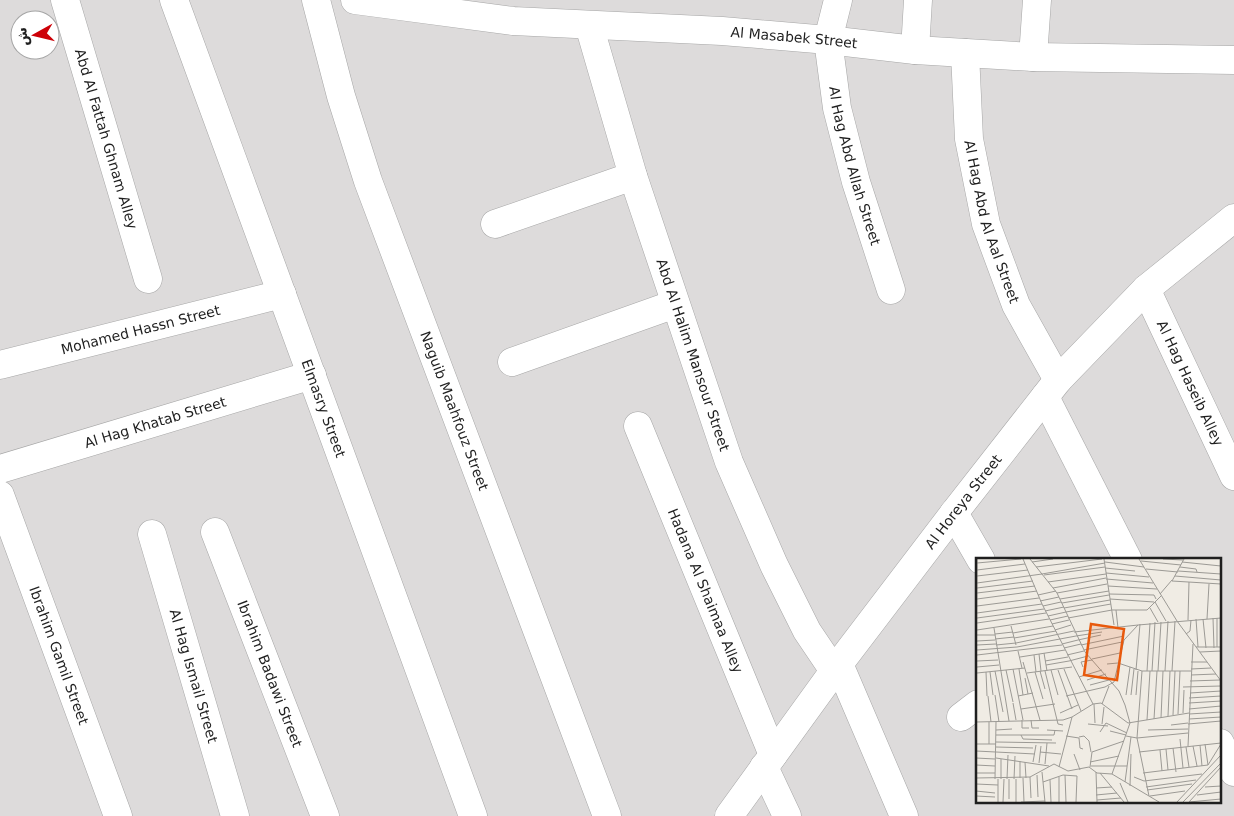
<svg xmlns="http://www.w3.org/2000/svg" width="1234" height="816" font-family="'DejaVu Sans',Vazirmatn,sans-serif">
	<style>
		.residential { fill: #dddbdb; fill-rule: evenodd }
		.lines { fill: none; stroke-linecap: round; stroke-linejoin: round }
		.minor-casing { stroke: #a6a6a6; stroke-width: 29 }
		.minor { stroke: #fff; stroke-width: 28 }
		.labels { text-anchor: middle; stroke-width: 5; stroke-linejoin: round; paint-order: stroke }
		.street-label { font-size: 14px; fill: #1f1f1f; stroke: #fff }
		.inset-road { fill: none; stroke: #9c9a95; stroke-width: 1 }
		.view { fill: #e8590c; fill-opacity: 0.15; stroke: #e8590c; stroke-width: 2.5 }
		.inset-edge { fill: none; stroke: #1f1f1f; stroke-width: 2.5 }
	</style>
	<rect width="100%" height="100%" fill="#f0ece4"/>
	<path class="residential" d="M0,0H1234V816H0ZM20,20H50V50H20ZM978,560H1220V802H978Z"/>
	<g class="lines">
		<defs>
			<g id="minor">
				<path id="s1" d="M65,0L148,279"/>
				<path id="s2" d="M174,0L473,816"/>
				<path id="s3" d="M316,0L341,96L368,181L607,816"/>
				<path id="s4" d="M355,0L513,21L722,31L828,40L915,50L1033,57L1234,60"/>
				<path id="s5" d="M838,0L828,40L837,108L856,182L891,290"/>
				<path id="s6" d="M589,25L633,176L729,462L774,565L807,631L834,671"/>
				<polyline points="915,50 918,0"/>
				<path id="s7" d="M965,53L969,139L986,224L1016,305L1058,380"/>
				<polyline points="1033,57 1037,0"/>
				<polyline points="495,224 633,176"/>
				<path id="s8" d="M1146,289L1234,476"/>
				<polyline points="512,362 675,304"/>
				<path id="s9" d="M0,365L282,294"/>
				<polyline points="1045,397 1128,560"/>
				<path id="s10" d="M638,426L773,755"/>
				<path id="s11" d="M0,469L312,375"/>
				<path id="s12" d="M0,495L118,816"/>
				<polyline points="954,513 981,560"/>
				<path id="s13" d="M215,532L325,816"/>
				<path id="s14" d="M152,534L235,816"/>
				<polyline points="839,664 904,816"/>
				<polyline points="961,717 978,704"/>
				<polyline points="1220,743 1234,772"/>
				<polyline points="764,767 787,816"/>
				<path id="s15" d="M729,816L839,664L954,513L1058,380L1146,289L1234,218"/>
			</g>
		</defs>
		<use href="#minor" class="minor-casing"/>
		<use href="#minor" class="minor"/>
	</g>
	<g class="labels">
		<g class="street-label">
			<text dy="5" stroke="none"><textPath href="#s4" startOffset="441">Al Masabek Street</textPath></text>
			<text dy="5" stroke="none"><textPath href="#s1" startOffset="145">Abd Al Fattah Ghnam Alley</textPath></text>
			<text dy="5" stroke="none"><textPath href="#s5" startOffset="170">Al Hag Abd Allah Street</textPath></text>
			<text dy="5" stroke="none"><textPath href="#s7" startOffset="172">Al Hag Abd Al Aal Street</textPath></text>
			<text dy="5" stroke="none"><textPath href="#s9" startOffset="145">Mohamed Hassn Street</textPath></text>
			<text dy="5" stroke="none"><textPath href="#s6" startOffset="346">Abd Al Halim Mansour Street</textPath></text>
			<text dy="5" stroke="none"><textPath href="#s8" startOffset="104">Al Hag Haseib Alley</textPath></text>
			<text dy="5" stroke="none"><textPath href="#s2" startOffset="435">Elmasry Street</textPath></text>
			<text dy="5" stroke="none"><textPath href="#s3" startOffset="434">Naguib Maahfouz Street</textPath></text>
			<text dy="5" stroke="none"><textPath href="#s11" startOffset="162">Al Hag Khatab Street</textPath></text>
			<text dy="5" stroke="none"><textPath href="#s15" startOffset="392">Al Horeya Street</textPath></text>
			<text dy="5" stroke="none"><textPath href="#s10" startOffset="178">Hadana Al Shaimaa Alley</textPath></text>
			<text dy="5" stroke="none"><textPath href="#s12" startOffset="171">Ibrahim Gamil Street</textPath></text>
			<text dy="5" stroke="none"><textPath href="#s13" startOffset="152">Ibrahim Badawi Street</textPath></text>
			<text dy="5" stroke="none"><textPath href="#s14" startOffset="148">Al Hag Ismail Street</textPath></text>
		</g>
	</g>
	<g transform="translate(976 558)">
		<rect width="245" height="245" fill="#f0ece4"/>
		<path class="inset-road" d="M47,1L66,46L117,146M54,1L81,35L109,94L143,133L149,147L154,165L136,216M128,1L138,67M163,1L201,63L245,123M187,1L207,2M208,1L196,23L245,26M165,3L205,7M56,4L77,1M129,4L168,9M206,4L245,8M1,5L45,1M60,9L126,1M204,9L220,11L221,14M129,10L159,13M170,11L202,14M1,12L49,6M202,13L245,16M130,15L173,19M66,16L129,5M68,17L129,9M1,18L52,12M199,18L245,22M130,21L177,25M72,24L130,16M1,25L66,16M132,28L181,31M1,30L57,23M77,30L130,20M1,35L59,28M81,35L131,26M133,36L178,37L180,41M184,36L196,22M62,37L80,33M1,41L61,33M84,41L133,33M134,41L178,44M64,43L83,39M179,44L190,63M86,45L133,37M1,48L63,40M67,48L85,44M88,50L134,42M174,50L182,64M140,52L142,70M69,53L88,49M90,54L135,46M1,55L66,46M72,58L90,54M1,60L68,51M92,60L136,52H171L185,38M237,60L238,90M241,60V89M220,61L222,89M227,61L230,90M231,61L233,26M74,62L92,58M212,62L213,24M1,65L70,55M76,66L93,62M35,68L40,87M18,70L33,163M1,72L73,61M79,72L95,67M98,74L162,67M37,75L77,68M19,76L37,74M210,76L214,73L215,62M1,77H19M100,78L126,74M38,80L80,73M19,81L38,79M102,82L125,77M1,83L19,82M40,85L98,73M86,86L102,82M1,87L20,86M20,87L40,85M105,87L148,78M220,89H245M88,90L105,86M1,92L41,89L100,78M108,92L146,84M42,93L46,110M224,94L245,93M68,95L71,113M63,96L65,113M1,97L86,87M58,97L60,114M91,97L108,93M44,99L89,92M116,101L144,95M1,103L22,102M69,103L92,99M93,103L112,98M47,104L64,162M215,104H231M131,106L142,105L166,113H215M70,107L93,103M1,109L23,107M107,109L105,104L116,102M37,111L47,162M43,111L47,137M88,111L105,153M215,111L235,110M30,112L37,144M75,112L82,137M82,112L96,151M160,112L164,66M19,113L27,154M64,113L69,131M69,113L82,166L87,167M166,113L161,180L173,238M171,113L174,65M176,113L179,64M182,113L185,64M189,113L192,63M196,113L199,63M10,114L11,138M14,114L17,137M59,114L67,141M1,115L49,110M51,115L96,109M215,117L240,116M103,119L126,112M49,120L52,136M111,122L130,116M214,123L244,122M114,127L133,122M207,129L245,128M214,135L245,133M19,137L23,164M150,137L154,109M155,137L158,111M160,137L162,113M12,138L15,164M42,138L57,135M90,138L129,129L138,124L148,82L162,67L245,60M213,140L245,138M37,145L40,162M213,145L245,143M118,146L119,165M126,146L133,128M45,151L79,146M213,151L245,148M84,155L102,147M207,155L208,132M202,156L204,113M213,156L245,154M197,157L199,113M192,158L194,113M185,160L187,113M178,161L181,113M213,161L245,159M46,162V170H53M55,162L56,170H63M171,162L174,113M0,163L1,1M0,164L87,162L96,159M112,166L132,168M126,166L128,149M212,166L245,163M195,167L212,165M20,172L36,171M71,172L87,173M172,172L212,171M134,173L150,177M124,174L130,165L151,175M20,177H78L79,172M45,177L47,181L76,182M90,178L103,180L104,190L107,191M150,178L161,180L212,175M103,179L108,178L113,183L115,194M204,181L207,210M20,184L80,185M0,186H20M13,186V164M224,187L226,208M0,188V164M212,188L217,86M217,188L221,208M20,189L57,190M210,189L213,209M197,190L200,214M190,191L192,212M184,192L186,213M0,193L59,196M64,194L85,196M163,194L245,185M98,196L104,212M0,200L19,201M20,200L73,208M49,204L50,220M57,204L60,187M114,204L143,198M63,205L65,188M69,206L71,185M0,207L19,208M232,207L245,186M115,208H151M83,209L96,159L117,146L125,145L152,165L213,155M114,209L116,194L148,183M66,214L69,244M120,214L121,244M0,215H19M124,215L148,244M167,215L232,207L229,186M61,217L62,239M89,217L90,244M54,219L55,240M83,219V244M158,219L168,223L226,216M0,220L54,219L78,206L92,213L113,209L121,215L136,216L183,244M44,220V203M47,220L48,244M19,221L20,164M25,221V201M31,221L32,197M33,221V241M38,221L39,198M74,222L75,244M67,224L87,217L101,218M149,224L155,179M144,225L152,244M0,226L22,227M154,228L155,196M170,229L220,222M229,229L245,228M120,230L136,229M171,232L216,226M0,233L19,235M120,237L141,235M221,237L245,234M0,238L19,239M174,238L209,233M121,242L145,240M22,244V221M27,244L28,221M40,244V221M45,244L69,243M100,244L101,218M201,244L245,197M207,244L245,205M213,244L245,209M213,244L245,241"/>
		<path class="view" d="M115,66L148,71L141,122L108,117Z"/>
		<rect width="245" height="245" class="inset-edge"/>
	</g>
	<g transform="translate(35 35) rotate(262)"><circle r="24" fill="#ffffff" stroke="#a5a5a5"/>
	<path d="M0-4L9 19L0 12L-9 19Z" fill="#cd0007"/>
	<text y="-8" font-size="14" font-weight="bold" text-anchor="middle" fill="#1f1f1f">ش</text>
	</g>
</svg>
